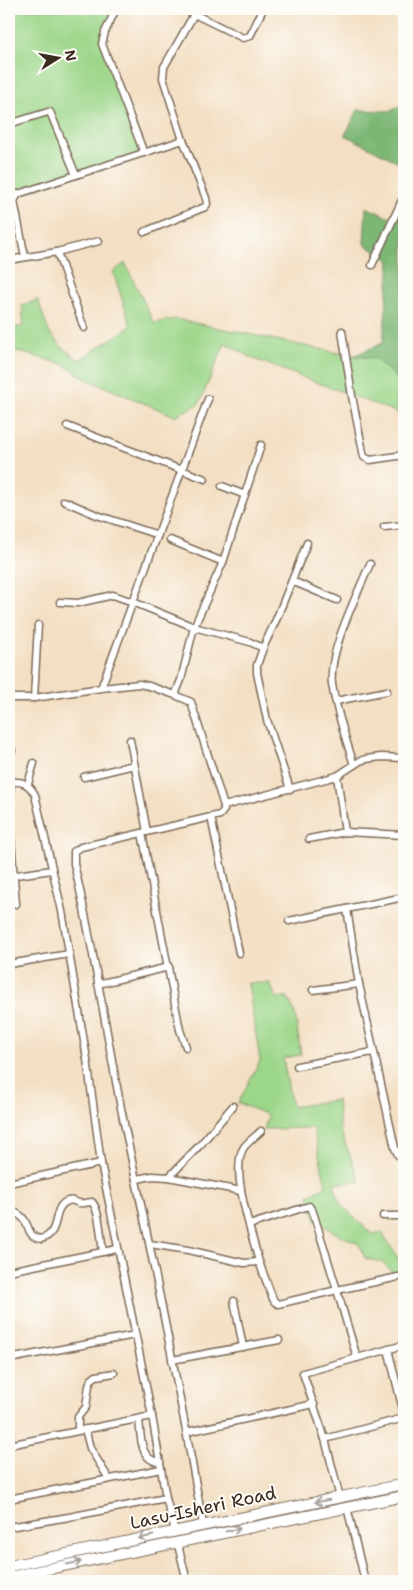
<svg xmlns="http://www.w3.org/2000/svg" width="413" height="1590" font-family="'Shantell Sans',sans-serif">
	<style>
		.green { fill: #9cd689; stroke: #6c8054 }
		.forest { fill: #7db775; stroke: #5c704a }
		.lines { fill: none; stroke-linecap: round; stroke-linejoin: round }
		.minor-casing { stroke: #7b6958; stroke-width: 9 }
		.primary-casing { stroke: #7b6958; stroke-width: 12 }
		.minor { stroke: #fff; stroke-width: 6 }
		.primary { stroke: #fff; stroke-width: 10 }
		.oneway { stroke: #a79f9a }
		.labels { text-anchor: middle; stroke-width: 4; stroke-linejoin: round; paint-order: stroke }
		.street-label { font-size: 18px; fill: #3b2a1e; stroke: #fdfcf7 }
	</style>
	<rect width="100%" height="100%" fill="#fdfcf7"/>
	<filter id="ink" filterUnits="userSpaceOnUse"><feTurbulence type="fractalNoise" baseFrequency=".02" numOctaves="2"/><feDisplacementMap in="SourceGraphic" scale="10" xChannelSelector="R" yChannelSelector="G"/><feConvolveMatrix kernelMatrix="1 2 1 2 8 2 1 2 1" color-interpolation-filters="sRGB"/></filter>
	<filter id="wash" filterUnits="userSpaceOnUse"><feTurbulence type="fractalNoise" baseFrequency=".0096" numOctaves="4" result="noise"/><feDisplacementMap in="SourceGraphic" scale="20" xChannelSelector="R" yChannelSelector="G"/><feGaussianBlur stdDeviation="1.12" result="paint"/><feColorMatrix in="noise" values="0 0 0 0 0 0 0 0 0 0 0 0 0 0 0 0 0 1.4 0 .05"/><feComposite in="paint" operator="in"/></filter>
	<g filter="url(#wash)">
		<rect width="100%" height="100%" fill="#f3dfc3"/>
		<g class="green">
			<polygon points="9,9 115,9 100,39 146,152 9,198"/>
			<polygon points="125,263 154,323 176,319 353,356 375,358 404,385 404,415 254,359 225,343 199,404 175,416 88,380 63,364 9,349 9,328 24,326 22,306 38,300 49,332 62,347 79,360 131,326 113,272"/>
			<polygon points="248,983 270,983 276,998 288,997 295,1013 301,1055 283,1058 292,1107 337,1100 340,1130 360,1181 334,1184 341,1205 372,1234 382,1232 399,1260 404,1260 404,1283 383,1263 365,1258 359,1244 339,1235 316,1221 308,1195 326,1186 313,1128 264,1129 268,1115 238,1103 260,1061"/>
		</g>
		<g class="forest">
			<polygon points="404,103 404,165 345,135 358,110 391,111"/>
			<polygon points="404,191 404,385 375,358 353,356 383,343 390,261 364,244 366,207 390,218"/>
		</g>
	</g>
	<g filter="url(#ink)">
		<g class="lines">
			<defs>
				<g id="minor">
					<polyline points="116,9 105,32 102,44 144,153"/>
					<polyline points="194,14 243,38 250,36 263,9"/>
					<polyline points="9,124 48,112 50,112 76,175"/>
					<polyline points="144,232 205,207 207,204 206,198 183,140 163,78 164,67 197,9"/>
					<polyline points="57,252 84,328"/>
					<polyline points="25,257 14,201 18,194 183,140"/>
					<polyline points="9,260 57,252 99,241"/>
					<polyline points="372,265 404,196"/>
					<polyline points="342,331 352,396 364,457 370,460 404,455"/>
					<polyline points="67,426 205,479"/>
					<polyline points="222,486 245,495"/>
					<polyline points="64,501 97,515 158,535"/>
					<polyline points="384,527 404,525"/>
					<polyline points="170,540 223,562"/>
					<polyline points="292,581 337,600"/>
					<polyline points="60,602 78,603 113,595 133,602 194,627 250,642 263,648 257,665 257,673 267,720 290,789"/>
					<polyline points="263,648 276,620 307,543"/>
					<polyline points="101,688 208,399"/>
					<polyline points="9,698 34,698 101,688 139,684 149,686 175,695"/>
					<polyline points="34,698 38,625"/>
					<polyline points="336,701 387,691"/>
					<polyline points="130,740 147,832"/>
					<polyline points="9,741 12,751"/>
					<path d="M354,765C346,740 336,710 332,684C328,652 357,595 370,564"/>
					<polyline points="337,776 345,832"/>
					<polyline points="84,777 134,765"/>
					<path d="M9,782C22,781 29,783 35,795L62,911L87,1059L101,1163L152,1416L166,1498L175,1531"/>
					<polyline points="28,784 34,763"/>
					<polyline points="9,803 11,781"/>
					<polyline points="224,806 191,702 175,695 181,680 194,627 223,562 261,445"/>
					<polyline points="9,814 16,904"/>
					<polyline points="211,817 239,953"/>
					<polyline points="142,833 180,1030 186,1047"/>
					<polyline points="309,839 345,832 404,835"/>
					<polyline points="9,876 52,870"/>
					<polyline points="347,909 359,984 395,1148 398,1155 404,1158"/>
					<polyline points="289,921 404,897"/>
					<polyline points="9,964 69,954"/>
					<polyline points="98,984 169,967"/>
					<polyline points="313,990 359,984"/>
					<polyline points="297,1066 373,1052"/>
					<polyline points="169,1177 201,1144 233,1106"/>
					<polyline points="137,1179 152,1176 169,1177 241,1191"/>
					<polyline points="9,1183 101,1163"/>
					<path d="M9,1209C13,1211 19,1214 23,1218C30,1226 27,1237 41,1239C62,1234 51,1206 68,1201C73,1199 75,1202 79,1203C83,1204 88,1202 92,1202C100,1210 101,1240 103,1252"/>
					<polyline points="383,1216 404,1216"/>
					<polyline points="249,1225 309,1206 313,1212 337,1290 403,1276"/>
					<polyline points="150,1244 188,1250 244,1263 259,1262 273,1299 275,1302 278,1304 337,1290 357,1358 303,1373 325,1439 340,1498"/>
					<path d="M259,1262C253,1237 229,1169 244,1147C249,1141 256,1136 261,1131"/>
					<polyline points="9,1271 117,1249"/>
					<polyline points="234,1301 243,1347"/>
					<polyline points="388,1349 404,1414"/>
					<polyline points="357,1358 404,1345"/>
					<polyline points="9,1359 135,1335"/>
					<polyline points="172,1360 279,1340"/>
					<path d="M139,1419C141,1435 139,1461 160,1462"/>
					<polyline points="9,1428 11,1444"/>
					<polyline points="85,1429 90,1448 109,1479"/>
					<polyline points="78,1430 78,1417 86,1407 89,1385 91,1380 96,1376 114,1373"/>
					<polyline points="187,1432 314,1404"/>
					<polyline points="325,1439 404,1418"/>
					<polyline points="9,1445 152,1416"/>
					<polyline points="9,1499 161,1469"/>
					<polyline points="347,1507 365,1581"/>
					<path d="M203,1525C180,1392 153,1260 125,1128C107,1041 95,952 74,864V851L81,847L220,815L224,810V806L337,776L360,761L366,759L381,757L404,758"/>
					<polyline points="9,1527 69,1517 166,1498"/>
					<polyline points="177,1541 187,1581"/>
				</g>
				<g id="primary">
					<polyline points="9,1566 404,1484"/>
					<polyline points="9,1577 404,1496"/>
				</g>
			</defs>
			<use href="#minor" class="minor-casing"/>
			<use href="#primary" class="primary-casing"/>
			<use href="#minor" class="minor"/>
			<use href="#primary" class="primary"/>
		</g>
		<defs><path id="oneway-shaft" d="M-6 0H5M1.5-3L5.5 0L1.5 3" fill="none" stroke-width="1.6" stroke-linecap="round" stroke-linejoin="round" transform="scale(1.25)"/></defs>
		<g class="oneway">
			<use href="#oneway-shaft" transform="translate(322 1501) rotate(170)"/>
			<use href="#oneway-shaft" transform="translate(233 1530) rotate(-11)"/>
			<use href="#oneway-shaft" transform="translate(146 1537) rotate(168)"/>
			<use href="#oneway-shaft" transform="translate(74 1563) rotate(-12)"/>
		</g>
	</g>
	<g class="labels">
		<g class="street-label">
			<text transform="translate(203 1508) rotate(-12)" y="6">Lasu-Isheri Road</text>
		</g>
	</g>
	<rect width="413" height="1590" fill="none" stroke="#fdfcf7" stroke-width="30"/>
	<g transform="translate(58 58) rotate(79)" stroke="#fdfcf7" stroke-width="4" paint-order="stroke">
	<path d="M0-4L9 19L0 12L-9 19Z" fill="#3b2a1e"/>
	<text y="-8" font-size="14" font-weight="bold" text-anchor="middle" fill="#3b2a1e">N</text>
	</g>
</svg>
